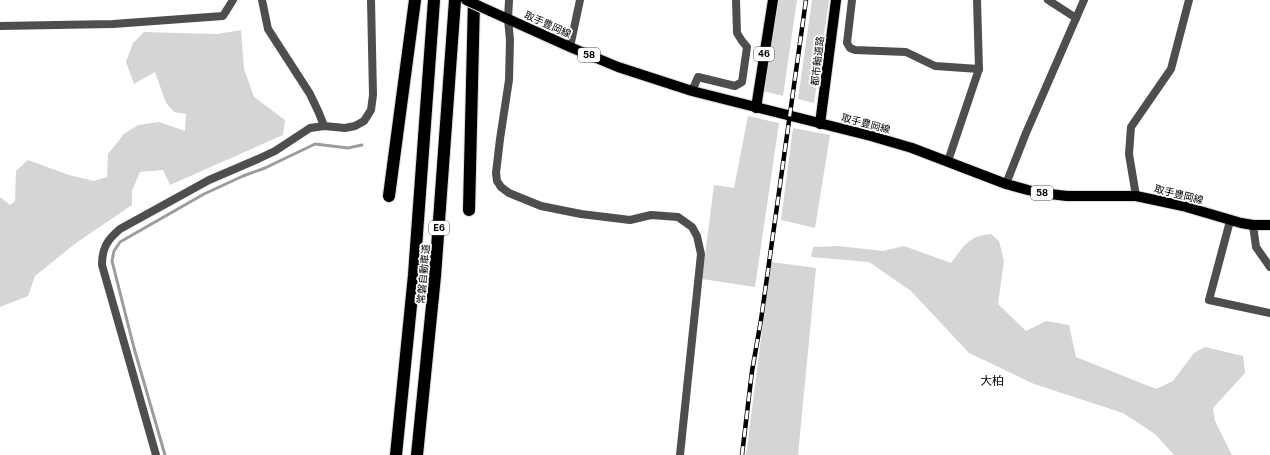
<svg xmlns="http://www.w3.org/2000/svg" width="1270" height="455" font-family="'Public Sans','Noto Sans JP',sans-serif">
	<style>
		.green { fill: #d5d5d5 }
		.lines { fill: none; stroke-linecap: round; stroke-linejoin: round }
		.stream { stroke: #9c9c9c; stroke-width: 3 }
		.primary-casing { stroke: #dbdbdb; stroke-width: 12 }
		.motorway-casing { stroke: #dbdbdb; stroke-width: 14 }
		.minor { stroke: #4e4e4e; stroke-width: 8 }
		.tertiary { stroke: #4e4e4e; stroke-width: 8 }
		.primary { stroke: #000; stroke-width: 10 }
		.motorway { stroke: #000; stroke-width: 12 }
		.rail-casing { stroke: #000; stroke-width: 4.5 }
		.rail { stroke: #fff; stroke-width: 3; stroke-dasharray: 9; stroke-linecap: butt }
		.primary-bridge-casing { stroke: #dbdbdb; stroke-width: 12; stroke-linecap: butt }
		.primary-bridge { stroke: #000; stroke-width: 10 }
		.labels { text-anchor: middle; stroke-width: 3.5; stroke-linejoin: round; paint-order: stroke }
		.shield { fill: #fff; stroke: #4c4c4c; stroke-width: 1 }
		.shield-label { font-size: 9px; font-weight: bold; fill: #000 }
		.street-label { font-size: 10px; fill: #000; stroke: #fff }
		.quarter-label { font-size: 12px; fill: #000; stroke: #fff }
	</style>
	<rect width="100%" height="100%" fill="#fff"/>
	<g class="green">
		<polygon points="775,0 797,0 783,96 763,91"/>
		<polygon points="812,0 829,0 814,103 798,99"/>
		<polygon points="241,30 244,69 254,97 285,120 283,135 170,185 163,170 140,172 132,191 132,205 76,243 35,276 28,296 0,307 0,197 10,205 15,201 16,171 28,160 69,175 94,181 107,177 108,154 124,134 138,125 159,122 185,131 186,114 174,112 166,103 155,72 134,84 126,62 133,43 144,32 217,34"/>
		<polygon points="748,116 779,123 755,287 702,279 714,185 734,188"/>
		<polygon points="793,128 830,135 815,228 781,220"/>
		<path d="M991,234L999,241L1004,261L998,304L1026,331L1046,321L1069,325L1076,357L1156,389L1173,381L1194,353L1205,347L1243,356L1245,373L1213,408L1215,421L1232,455H1174L1155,434L1123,413L1034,384L969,353L911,291L869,262L811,257L813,247L838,246L883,251L904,246L951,263C964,246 968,236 991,234Z"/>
		<polygon points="771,262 816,268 798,455 746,455"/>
	</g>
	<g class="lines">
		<polyline class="stream" points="165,455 134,348 112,261 114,251 120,242 204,194 243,176 265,168 315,144 348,148 362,145"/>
		<defs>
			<g id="primary">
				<polyline points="490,11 570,47 618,67 692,91 871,136 912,148 1006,184 1028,190 1041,193 1067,196 1136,196 1183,206 1241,223 1253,225 1270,225"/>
				<polyline points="756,108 773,0"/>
				<polyline points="820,124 836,0"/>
			</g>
			<g id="motorway">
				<polyline points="389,196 415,0"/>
				<polyline points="469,210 474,0"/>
				<polyline points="396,455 414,275 434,0"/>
				<polyline points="417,455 435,276 455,0"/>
			</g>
		</defs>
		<use href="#primary" class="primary-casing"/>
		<use href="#motorway" class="motorway-casing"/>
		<g class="minor">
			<polyline points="262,0 268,29 310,94 319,113 324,126"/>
			<polyline points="509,0 508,19 510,40 509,80 500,139 496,173 497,181 501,187 509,193 541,206 581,214 630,220 651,215 678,217 692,227 697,236 701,254 680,455"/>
			<polyline points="852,0 847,43 850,48 855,50 906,52 935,66 979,69"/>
			<polyline points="1048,0 1076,18"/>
			<polyline points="0,26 113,24 223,16 233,0"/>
			<polyline points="570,47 580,0"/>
			<polyline points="692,91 698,77 735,86 742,82 747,47 742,41 737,33 736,0"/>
			<polyline points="948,161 979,69 977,0"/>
			<polyline points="1006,184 1026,133 1084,0"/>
			<polyline points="1136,196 1129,154 1131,127 1171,69 1189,0"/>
			<polyline points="1230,221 1209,300 1270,313"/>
			<polyline points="1253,225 1256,247 1270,267"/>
		</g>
		<path class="tertiary" d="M156,455L102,265C102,248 107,240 120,229L209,180L258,159L275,151L310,128L324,126L345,128L355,126L364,121L371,110L373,95L371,0"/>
		<use href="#primary" class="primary"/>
		<use href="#motorway" class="motorway"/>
		<defs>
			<polyline id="rail" points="742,455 752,371 761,320 806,0"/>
		</defs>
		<use href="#rail" class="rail-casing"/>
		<use href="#rail" class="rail"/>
		<defs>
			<polyline id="primary-bridge" points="466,0 490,11"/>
		</defs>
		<use href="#primary-bridge" class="primary-bridge-casing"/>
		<use href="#primary-bridge" class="primary-bridge"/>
	</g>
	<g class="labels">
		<g class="shield">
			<rect x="754" y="47" width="20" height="14" rx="3"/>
			<rect x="578" y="48" width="22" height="14" rx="3"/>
			<rect x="1031" y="186" width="22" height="14" rx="3"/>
			<rect x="429" y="221" width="20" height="14" rx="3"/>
		</g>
		<g class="shield-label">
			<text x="764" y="57">46</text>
			<text x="589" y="58">58</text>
			<text x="1042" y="196">58</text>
			<text x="439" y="231">E6</text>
		</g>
		<g class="street-label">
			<text transform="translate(548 24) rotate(24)" y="4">取手豊岡線</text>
			<text transform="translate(817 61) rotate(-83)" y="4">都市軸道路</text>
			<text transform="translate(866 123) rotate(15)" y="4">取手豊岡線</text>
			<text transform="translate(1179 194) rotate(14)" y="4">取手豊岡線</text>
			<text transform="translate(423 274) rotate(-85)" y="4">常磐自動車道</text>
		</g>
		<g class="quarter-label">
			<text x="992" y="385">大柏</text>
		</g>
	</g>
</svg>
